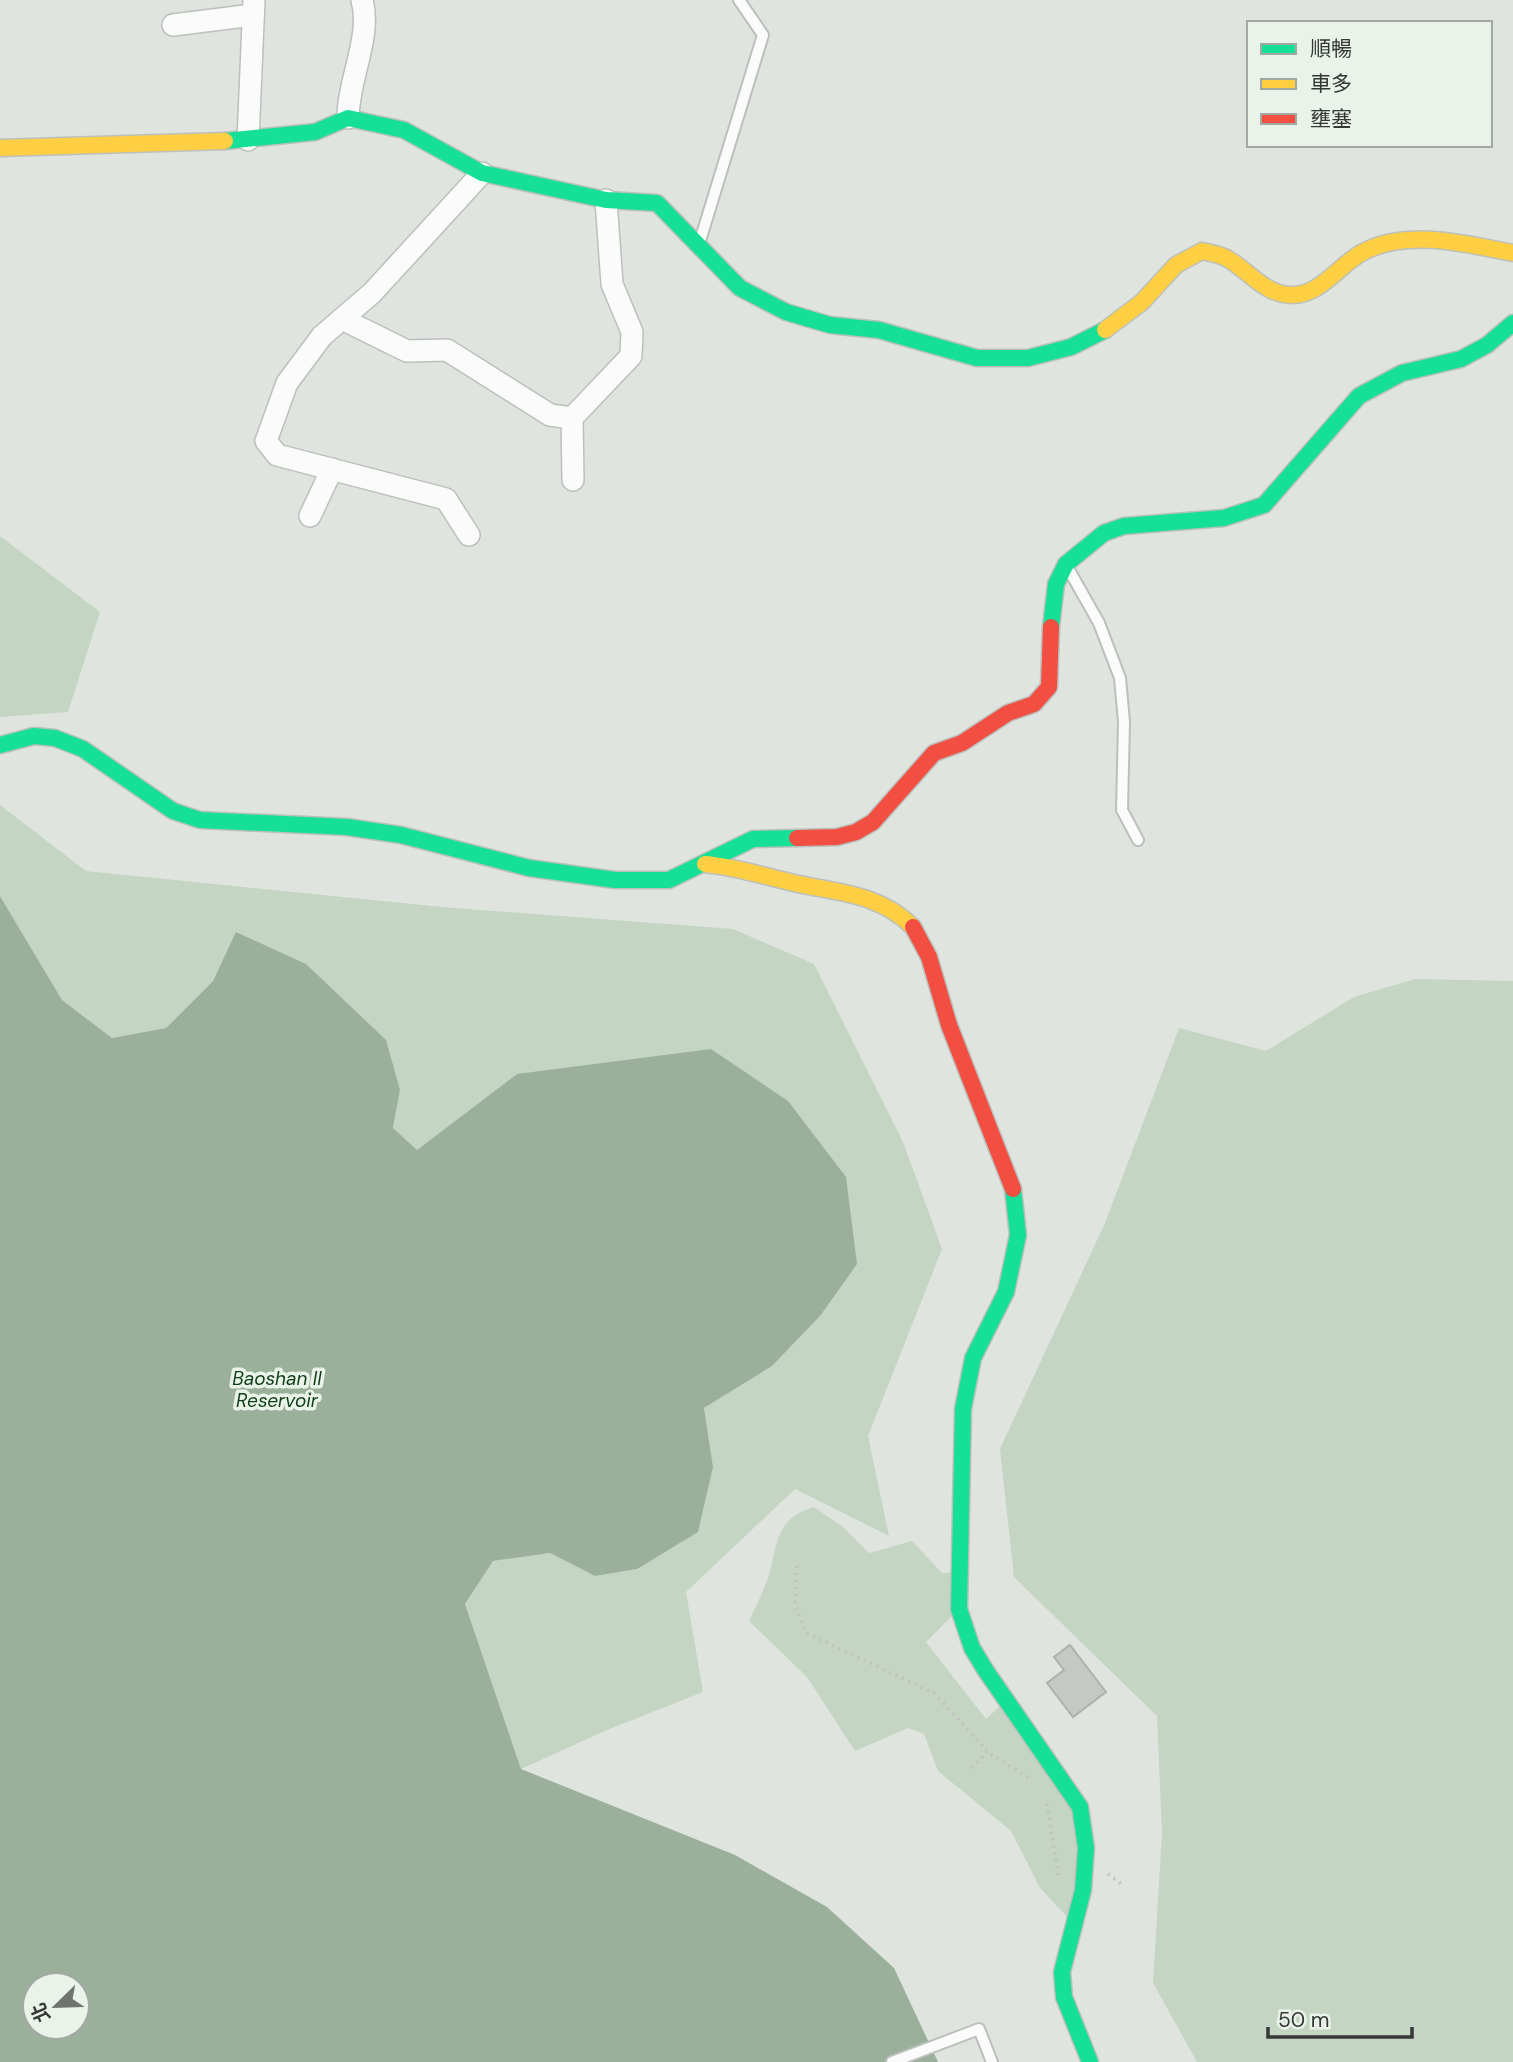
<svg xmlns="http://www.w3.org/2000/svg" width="1513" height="2062" font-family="'DM Sans','Noto Sans TC',sans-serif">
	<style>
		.green { fill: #c4d5c4 }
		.water { fill: #9ab09a; fill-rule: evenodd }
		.building { fill: #c5c8c5; stroke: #aeb1ae; stroke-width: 2 }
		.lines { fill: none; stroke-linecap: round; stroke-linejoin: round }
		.lane-casing { stroke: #bcc0bc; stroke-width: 14 }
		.street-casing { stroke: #bcc0bc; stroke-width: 24 }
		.fast-casing { stroke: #bcc0bc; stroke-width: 19 }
		.slow-casing { stroke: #bcc0bc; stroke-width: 19 }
		.jam-casing { stroke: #bcc0bc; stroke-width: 19 }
		.path { stroke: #c1c2c1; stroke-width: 3.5; stroke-dasharray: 2 5; stroke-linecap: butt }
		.lane { stroke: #fafbfa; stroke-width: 10 }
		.street { stroke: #fafbfa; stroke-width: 21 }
		.fast { stroke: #16e098; stroke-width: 16 }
		.slow { stroke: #ffcf43; stroke-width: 16 }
		.jam { stroke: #f24e42; stroke-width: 16 }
		.labels { text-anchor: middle; stroke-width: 7; stroke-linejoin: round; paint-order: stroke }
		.water-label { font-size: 19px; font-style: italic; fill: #0e3d16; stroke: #eaf3ea }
	</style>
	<rect width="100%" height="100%" fill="#dfe4df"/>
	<g class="green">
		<polygon points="0,536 100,612 68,712 0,717"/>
		<polygon points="0,805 86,871 442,907 733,929 814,964 903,1142 942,1249 868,1436 889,1536 795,1489 686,1592 703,1692 607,1730 521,1769 465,1604 493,1561 550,1553 595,1576 637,1569 713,1467 704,1408 772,1366 820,1316 517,1074 417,1150 393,1128 400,1090 237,932 213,981 166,1028 112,1038 62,1000 0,896"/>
		<polygon points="1415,979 1513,981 1513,2062 1197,2062 1153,1983 1162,1833 1157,1716 1014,1577 1000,1449 1105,1223 1179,1028 1266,1051 1354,997"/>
		<path d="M814,1507L843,1527L869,1553L912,1541L942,1573L960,1572L959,1609L926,1642L986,1719L1007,1700L1080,1807L1074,1924L1040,1888L1011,1831L938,1771L924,1734L908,1728L855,1751L807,1677L749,1621C756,1606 764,1590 769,1575C778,1541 776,1518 814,1507Z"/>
	</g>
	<path class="water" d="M0,896L62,1000L112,1038L166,1028L213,981L236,932L306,964L386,1040L400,1090L393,1128L417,1150L517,1074L711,1049L788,1101L846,1177L857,1264L820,1316L772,1366L704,1408L713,1467L698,1532L637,1569L595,1576L550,1553L493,1561L465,1604L521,1769L735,1855L827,1907L894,1968L938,2062H0ZM35,1985H77V2027H35Z"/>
	<polygon class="building" points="1070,1645 1106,1692 1073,1717 1047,1683 1064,1670 1054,1657"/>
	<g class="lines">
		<defs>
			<g id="lane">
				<polyline points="700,241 763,35 739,0"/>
				<polyline points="1069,570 1099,623 1120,678 1124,722 1122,810 1138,840"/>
				<polyline points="892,2062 979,2029 992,2062"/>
			</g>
			<g id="street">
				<polyline points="173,25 253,15"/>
				<path d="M348,118C348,79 372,37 362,0"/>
				<polyline points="248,140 254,0"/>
				<polyline points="342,319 407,351 447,350 550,415 572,418 631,356 632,332 612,284 606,200"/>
				<polyline points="572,418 573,480"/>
				<polyline points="310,516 332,469"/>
				<polyline points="469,535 446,499 277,455 266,441 287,383 322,336 372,293 482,173"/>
			</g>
			<g id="fast">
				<polyline points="225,141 315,132 348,118 404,130 482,173 606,200 657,203 740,288 786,312 830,325 879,330 977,358 1028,358 1071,347 1105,330"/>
				<polyline points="1051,627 1056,584 1066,564 1104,533 1124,526 1224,518 1264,505 1359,396 1402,373 1461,359 1487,345 1513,323"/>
				<polyline points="0,745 34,736 55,738 83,749 173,811 200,820 347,827 401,835 529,868 615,880 669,880 753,839 797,838"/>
				<polyline points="1013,1189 1018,1235 1006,1292 973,1358 963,1409 959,1609 972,1648 986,1671 1080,1807 1086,1848 1083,1890 1062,1972 1064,1997 1090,2062"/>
			</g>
			<g id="slow">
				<polyline points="0,148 225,141"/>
				<path d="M1105,330L1142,302L1176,265L1202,251C1211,253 1220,254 1228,259C1249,271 1265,295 1292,295C1322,295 1340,263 1365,251C1410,229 1466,244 1513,253"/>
				<path d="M705,864C736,867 764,876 794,883C838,893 879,893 913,927"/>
			</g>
			<g id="jam">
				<polyline points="797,838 837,837 856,832 873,822 934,753 962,743 1008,713 1034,704 1049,687 1051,627"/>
				<polyline points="913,927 929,957 949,1025 1013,1189"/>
			</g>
		</defs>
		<use href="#lane" class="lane-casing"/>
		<use href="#street" class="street-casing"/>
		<use href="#fast" class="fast-casing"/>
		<use href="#slow" class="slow-casing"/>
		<use href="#jam" class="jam-casing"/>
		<g class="path">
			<polyline points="797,1566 795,1605 806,1633 934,1693 989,1753 1029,1778"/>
			<polyline points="972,1768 987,1752"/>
			<polyline points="1047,1804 1059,1879"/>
			<polyline points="1108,1874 1123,1885"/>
		</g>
		<use href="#lane" class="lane"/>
		<use href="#street" class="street"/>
		<use href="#fast" class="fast"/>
		<use href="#slow" class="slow"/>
		<use href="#jam" class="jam"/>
	</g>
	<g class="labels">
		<g class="water-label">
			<text x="277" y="1385">Baoshan II<tspan x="277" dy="22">Reservoir</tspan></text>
		</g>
	</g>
	<rect x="1247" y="21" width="245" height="126" fill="#eaf3ea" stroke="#a2a8a2" stroke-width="2"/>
	<rect x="1261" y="44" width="35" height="10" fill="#16e098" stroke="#a2a8a2" stroke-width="2"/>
	<text x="1310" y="56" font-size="21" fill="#353835">順暢</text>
	<rect x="1261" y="79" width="35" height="10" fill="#ffcf43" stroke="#a2a8a2" stroke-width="2"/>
	<text x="1310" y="91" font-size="21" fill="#353835">車多</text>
	<rect x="1261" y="114" width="35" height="10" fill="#f24e42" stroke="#a2a8a2" stroke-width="2"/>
	<text x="1310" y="126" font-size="21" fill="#353835">壅塞</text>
	<g transform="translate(56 2006) rotate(247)"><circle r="33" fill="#eaf3ea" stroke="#a2a8a2" stroke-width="2"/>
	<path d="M0-5L12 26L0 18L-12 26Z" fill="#707470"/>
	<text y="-10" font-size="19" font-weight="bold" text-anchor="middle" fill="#353835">北</text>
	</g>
	<path d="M1268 2027v10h144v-10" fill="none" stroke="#353835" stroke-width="3.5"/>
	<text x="1278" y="2027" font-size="21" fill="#353835" stroke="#eaf3ea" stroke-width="5" paint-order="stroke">50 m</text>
</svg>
